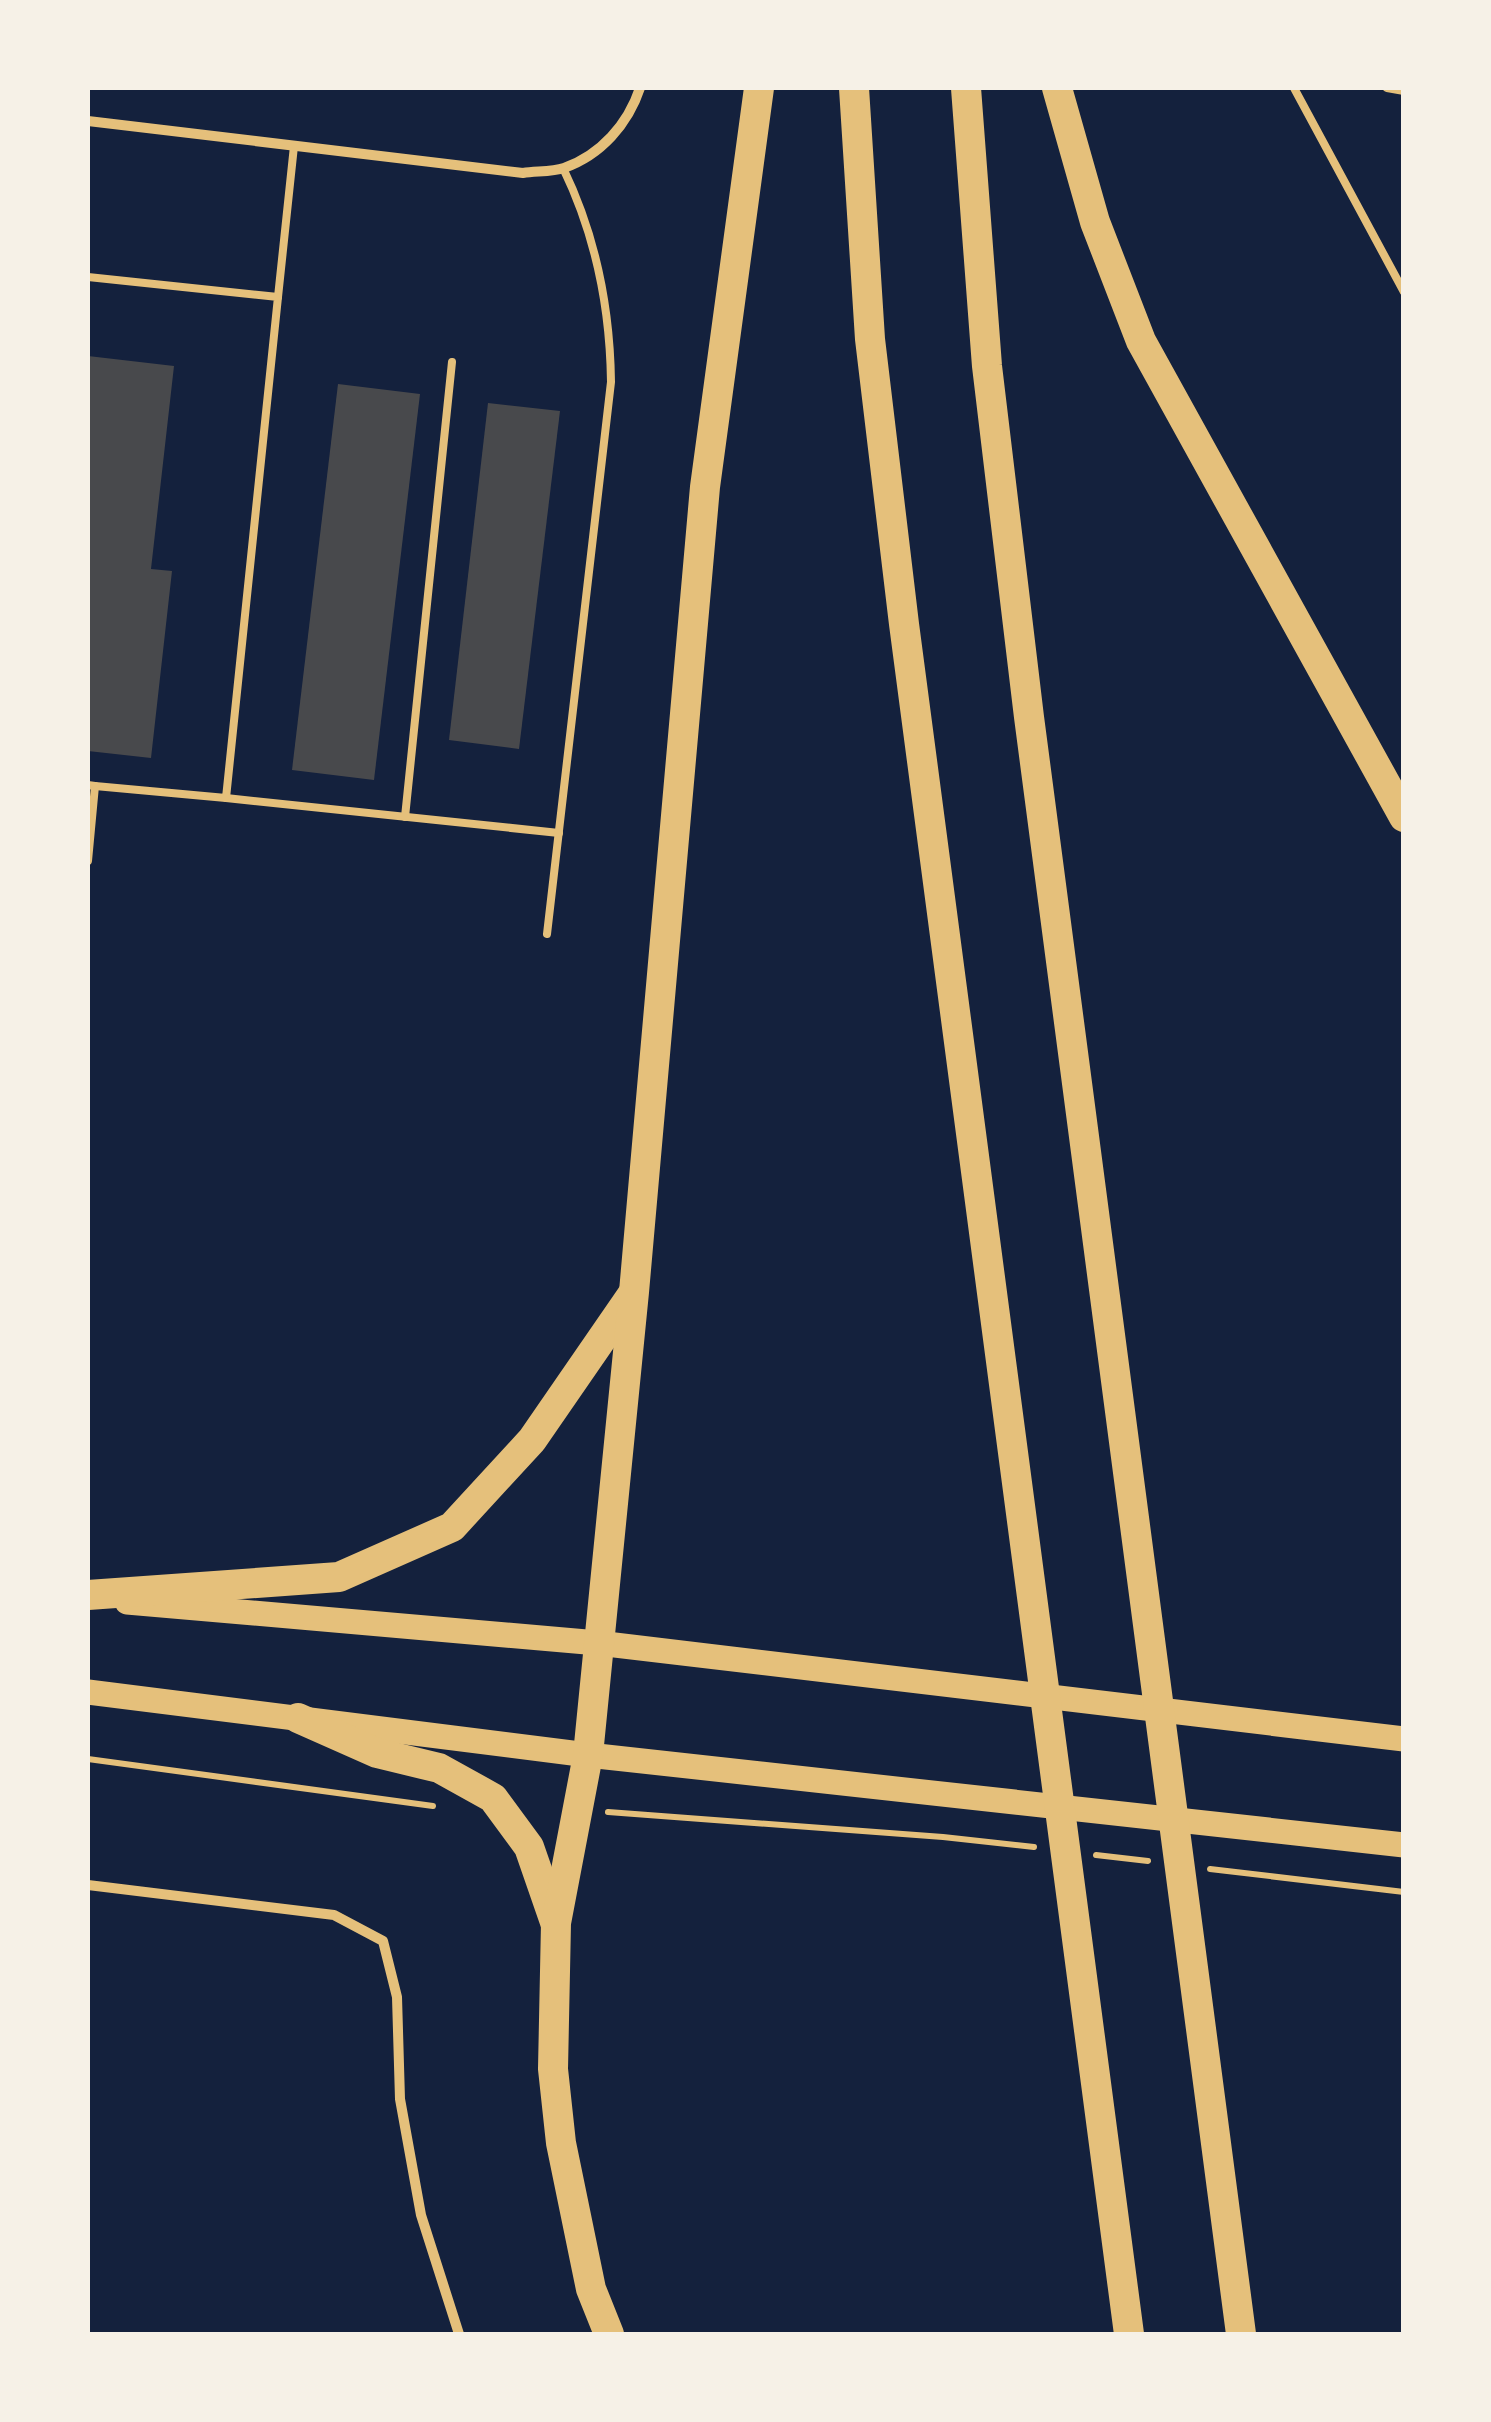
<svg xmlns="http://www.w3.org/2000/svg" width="1491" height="2422" font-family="Lato,sans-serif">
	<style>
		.building { fill: #48494c }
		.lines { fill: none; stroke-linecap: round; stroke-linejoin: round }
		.path { stroke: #e5c07b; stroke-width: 6 }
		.service { stroke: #e5c07b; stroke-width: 8 }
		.minor { stroke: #e5c07b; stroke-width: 10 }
		.primary { stroke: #e5c07b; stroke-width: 25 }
		.motorway { stroke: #e5c07b; stroke-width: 30 }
	</style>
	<rect width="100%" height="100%" fill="#14213d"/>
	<g class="building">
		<polygon points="88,356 174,366 151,569 172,571 151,758 88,751"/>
		<polygon points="338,384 420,394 374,780 292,770"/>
		<polygon points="488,403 560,411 519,749 449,740"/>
	</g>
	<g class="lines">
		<g class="path">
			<polyline points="88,1759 433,1806"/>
			<polyline points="608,1812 943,1837 1034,1847"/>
			<polyline points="1096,1855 1148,1861"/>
			<polyline points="1210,1869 1404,1892"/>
		</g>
		<g class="service">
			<polyline points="1294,88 1404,292"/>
			<polyline points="1387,88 1404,91"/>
			<polyline points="88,277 278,297 226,798 95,786"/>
			<polyline points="278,297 294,146"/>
			<polyline points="88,785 95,786 88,861"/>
			<polyline points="226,798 559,833"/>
			<polyline points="405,817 452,362"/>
			<path d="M547,934L611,382C610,306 596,236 563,168"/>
		</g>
		<g class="minor">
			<path d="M88,121L523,173C536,171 552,172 564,168C601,155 628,124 640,88"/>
			<polyline points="88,1885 334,1915 383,1941 397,1997 400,2099 421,2215 459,2334"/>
		</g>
		<g class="primary">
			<polyline points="127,1602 598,1643 1404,1739"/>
			<polyline points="88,1692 588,1755 1404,1845"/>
		</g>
		<g class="motorway">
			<polyline points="854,88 870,339 904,624 1129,2334"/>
			<polyline points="966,88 987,366 1029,717 1241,2334"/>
			<polyline points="1057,88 1095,222 1141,341 1404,817"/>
			<polyline points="88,1595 339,1577 452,1527 532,1440 632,1295"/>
			<polyline points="298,1718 377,1753 439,1768 493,1798 529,1847 555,1922"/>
			<polyline points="609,2334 591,2289 561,2143 553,2069 556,1923 588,1755 634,1292 705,487 759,88"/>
		</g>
	</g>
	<rect width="1491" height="2422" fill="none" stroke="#f6f1e7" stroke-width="180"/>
</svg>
